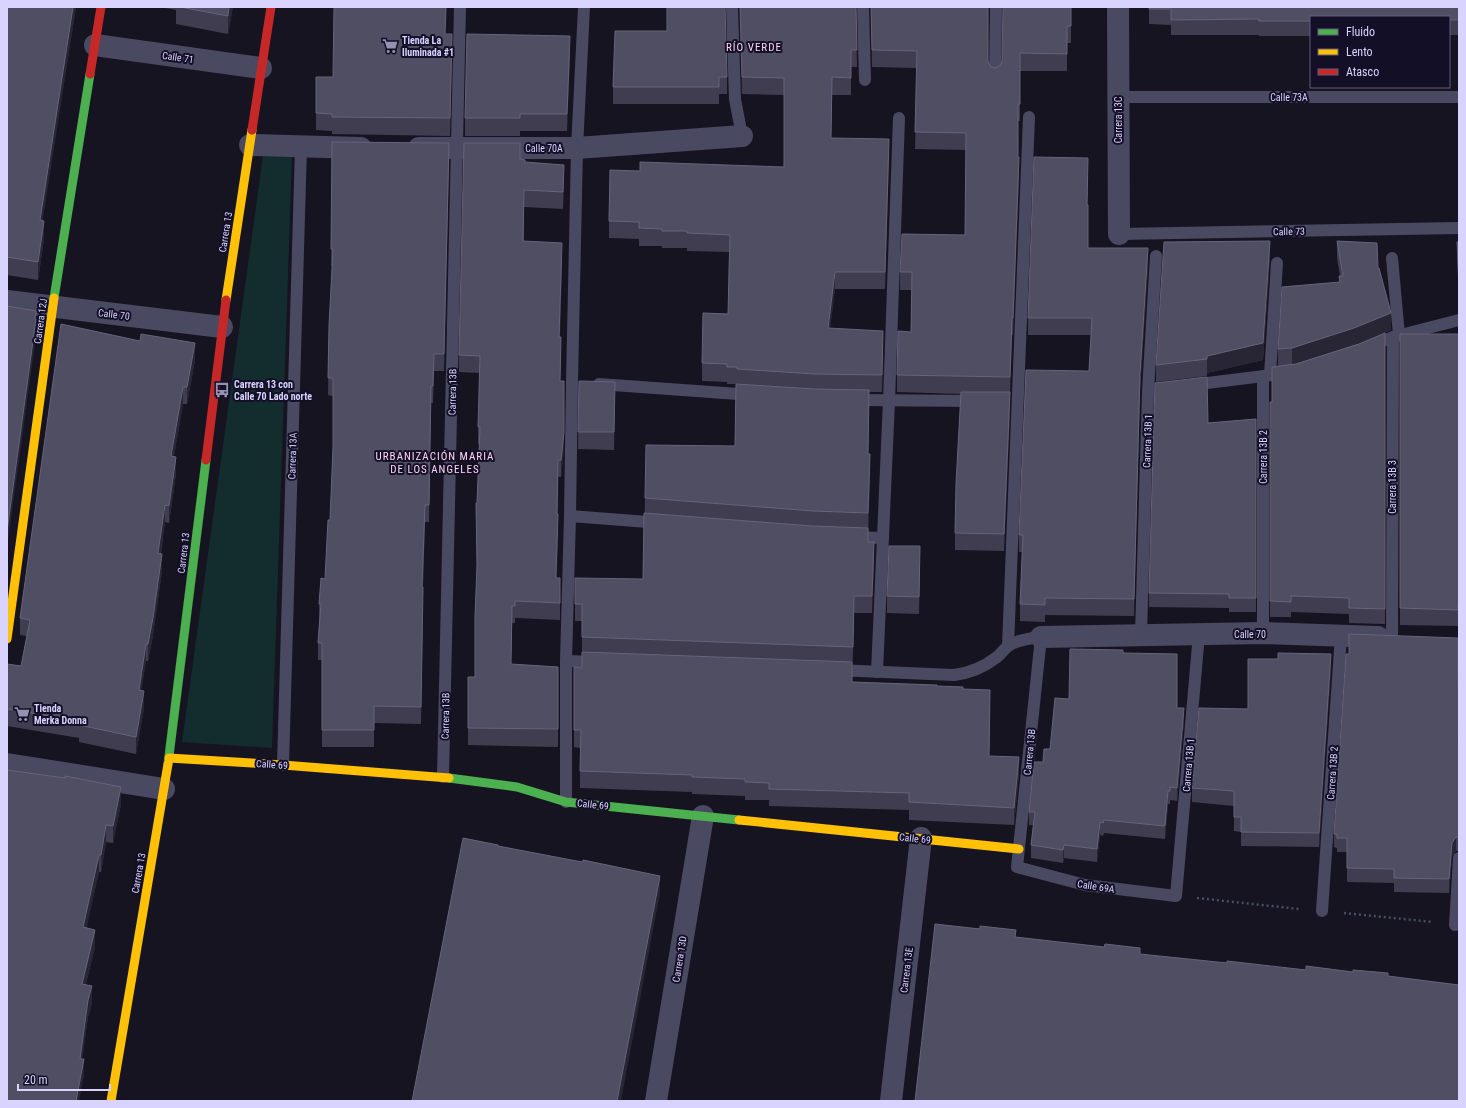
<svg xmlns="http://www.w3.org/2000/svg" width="1466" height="1108" font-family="'Roboto Condensed',sans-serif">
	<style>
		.green { fill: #132c2d }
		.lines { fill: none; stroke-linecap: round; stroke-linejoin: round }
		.path { stroke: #44505f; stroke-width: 2.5; stroke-dasharray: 2 3; stroke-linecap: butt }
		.lane { stroke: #4a4962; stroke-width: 12 }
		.street { stroke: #4a4962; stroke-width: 22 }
		.fast { stroke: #4caf50; stroke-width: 9 }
		.slow { stroke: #ffc107; stroke-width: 9 }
		.jam { stroke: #c62828; stroke-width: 9 }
		.wall { fill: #403d50 }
		.shaded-wall { fill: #282635 }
		.building { fill: #504e63; stroke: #66637b }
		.labels { text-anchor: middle; stroke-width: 4; stroke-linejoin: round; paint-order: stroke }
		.poi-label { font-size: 10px; font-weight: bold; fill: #d9d4ff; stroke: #130f26; text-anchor: start }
		.street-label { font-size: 10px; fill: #d9d4ff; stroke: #130f26 }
		.neighbourhood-label { font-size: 11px; letter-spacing: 1px; fill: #ffd6f0; stroke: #130f26 }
	</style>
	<rect width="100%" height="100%" fill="#161421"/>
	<polygon class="green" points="263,156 292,157 272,748 182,742"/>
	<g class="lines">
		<g class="path">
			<polyline points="1197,898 1299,909"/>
			<polyline points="1344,913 1433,922"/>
		</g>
		<g class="lane">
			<polyline points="732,7 735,99 742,136"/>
			<polyline points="863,7 865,80"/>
			<polyline points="995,78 996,7"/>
			<polyline points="1118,97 1459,97"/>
			<polyline points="1119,234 1459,228"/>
			<polyline points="1392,258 1399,335"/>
			<polyline points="1370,346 1393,337 1459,320"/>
			<polyline points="1270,375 1277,263"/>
			<polyline points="599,384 752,395"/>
			<polyline points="1191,385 1288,373"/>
			<polyline points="855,400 976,401"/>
			<polyline points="570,516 661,523"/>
			<polyline points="853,537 883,538"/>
			<polyline points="1263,633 1263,376"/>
			<polyline points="1141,635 1148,391 1156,256"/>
			<polyline points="1392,638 1393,337"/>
			<polyline points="1008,646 1029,117"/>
			<polyline points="566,661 598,662"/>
			<path d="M836,670L954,675C970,673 983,668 997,657C1001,654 1004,649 1008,646C1017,640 1031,638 1041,637L1017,867L1085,885L1176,896L1199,634"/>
			<polyline points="877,672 889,401 899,118"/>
			<polyline points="283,765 301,147"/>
			<polyline points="443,777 460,7"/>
			<polyline points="566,802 566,661 570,516 572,382 577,148 584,7"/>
			<polyline points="1322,911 1341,635"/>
			<polyline points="1455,925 1459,858"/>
		</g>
		<g class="street">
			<polyline points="1118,7 1119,234"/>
			<polyline points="95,45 261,68"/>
			<polyline points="250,145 361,148"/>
			<polyline points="419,148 577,148 742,136"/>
			<polyline points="7,301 222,327"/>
			<polyline points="1041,637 1263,633 1378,637"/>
			<polyline points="7,764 164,789"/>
			<polyline points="656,1101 703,816"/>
			<polyline points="891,1101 921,838"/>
		</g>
		<g class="fast">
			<polyline points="54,298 90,74"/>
			<polyline points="168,764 206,460"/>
			<polyline points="449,778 517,787 566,802 739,820"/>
		</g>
		<g class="slow">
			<polyline points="226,300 252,130"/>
			<polyline points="7,639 54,298"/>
			<polyline points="169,758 283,765 449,778"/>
			<polyline points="739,820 1019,849"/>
			<polyline points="111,1101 168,764"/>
		</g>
		<g class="jam">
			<polyline points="90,74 101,7"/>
			<polyline points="252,130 271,7"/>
			<polyline points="206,460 226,300"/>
		</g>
	</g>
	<g class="wall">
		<polygon points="7,7 76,7 42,221 44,239 38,280 7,275"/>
		<polygon points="160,7 233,7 228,34 176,24 176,10"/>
		<polygon points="740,7 856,7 857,67 851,67 851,95 832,95 831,138 889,156 885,289 835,289 830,329 883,348 882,392 869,392 868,454 870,471 868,542 874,559 872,613 854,613 852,682 937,686 963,689 990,707 989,756 1019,774 1014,825 909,820 909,810 769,806 769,800 745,800 745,796 692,794 692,792 580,788 580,748 574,747 574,667 582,668 582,621 575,621 575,604 643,579 645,498 735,446 736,384 727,384 727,382 702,381 702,363 728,314 729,252 687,251 687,248 662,248 662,246 639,246 639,239 609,238 609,221 640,171 784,167 784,95 742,94"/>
		<polygon points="871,7 988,61 991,67 995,68 1001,65 1071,7 1071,43 1067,43 1067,71 1020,71 1020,121 1018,121 1018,157 1019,174 1013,335 1012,335 1010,394 1010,409 1004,551 955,550 955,533 961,394 897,392 897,375 911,332 912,290 900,290 900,272 965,235 966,150 915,149 917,68 872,67"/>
		<polygon points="1149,7 1459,7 1459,35 1449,35 1449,17 1311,17 1311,36 1259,36 1259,35 1171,35 1171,25 1149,24"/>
		<polygon points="667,31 727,77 727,94 719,94 719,104 613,104 613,87"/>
		<polygon points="446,34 452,51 450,136 332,134 332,131 316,130 316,77 333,77"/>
		<polygon points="570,53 567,131 520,131 520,136 465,136 465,118"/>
		<polygon points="332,142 449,160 444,371 434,371 433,403 431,403 429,522 425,522 423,587 423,604 421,724 374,723 374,747 322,747 322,660 318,660 318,643 319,621 319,604 325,579 330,520 333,447 333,396 328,395 329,326 332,266 331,266"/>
		<polygon points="525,162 564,182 563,209 524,207 524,241 562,260 560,337 561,354 560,381 564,449 561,477 558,477 557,514 558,531 556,578 560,595 560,620 515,618 515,623 512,623 511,664 558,667 558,747 468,745 468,677 475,677 477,570 476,503 477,503 480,444 478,444 478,427 480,373 459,372 459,355"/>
		<polygon points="1088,175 1087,205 1088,248 1148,265 1140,391 1134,616 1045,615 1045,622 1020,621 1020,604 1022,552 1019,552 1019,535 1089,371 1091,335 1028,335 1028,318"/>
		<polygon points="1337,241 1378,268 1391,330 1354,345 1359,344 1385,333 1385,624 1349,623 1349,614 1291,612 1291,617 1270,617 1270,402 1272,402 1278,366 1278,349 1339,282 1339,276 1340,276 1337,258"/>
		<polygon points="1457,242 1459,242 1459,298 1457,259"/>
		<polygon points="1270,258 1263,360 1207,373 1207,376 1156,382 1156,365"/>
		<polygon points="1400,334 1459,334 1459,619 1458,619 1458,626 1400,625"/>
		<polygon points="195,360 187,404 183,404 174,456 176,474 169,523 165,522 161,553 162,571 153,635 148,661 146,661 141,691 144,708 136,754 79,742 79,738 7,726 7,664 21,666 27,636 20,635 20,618"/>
		<polygon points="579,381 615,399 614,450 578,449"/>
		<polygon points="1256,419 1256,612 1229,612 1229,608 1149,607 1149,593 1208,423"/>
		<polygon points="920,563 919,614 887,613 887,596"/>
		<polygon points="1123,653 1177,708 1184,721 1177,801 1170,800 1170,804 1168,804 1165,839 1104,833 1103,836 1100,835 1097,862 1064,858 1063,863 1031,858 1031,845 1033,825 1029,825 1029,812 1043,762 1050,749 1069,699"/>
		<polygon points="1459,664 1459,851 1456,851 1452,857 1449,893 1394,892 1394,883 1347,882 1347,852 1337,852 1337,848 1334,847 1334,834"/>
		<polygon points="1331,668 1319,847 1241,846 1241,832 1234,831 1234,806 1192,802 1192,788 1248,709"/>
		<polygon points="7,770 121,804 113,843 106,842 101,872 99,872 86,928 95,947 86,984 92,1003 88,1017 82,1059 84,1076"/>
	</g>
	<g class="shaded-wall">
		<polygon points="73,7 76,7 40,238 40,220"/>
		<polygon points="229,7 233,7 228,34 228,16"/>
		<polygon points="452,34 452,51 450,136 450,118"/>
		<polygon points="570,36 570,53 567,131 567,114"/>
		<polygon points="889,139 889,156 885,289 885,272"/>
		<polygon points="449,143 449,160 444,371 444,354"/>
		<polygon points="1019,157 1019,174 1013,335 1013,318"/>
		<polygon points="564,165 564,182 563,209 563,192"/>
		<polygon points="524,190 524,207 523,258 523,241"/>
		<polygon points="44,221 44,239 38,280 38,262"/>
		<polygon points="1270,241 1270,258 1263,360 1207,373 1207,356"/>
		<polygon points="562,243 562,260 559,354 559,337"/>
		<polygon points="1148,248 1148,265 1140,391 1134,616 1140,374"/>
		<polygon points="835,272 835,289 828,346 828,328"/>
		<polygon points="36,311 36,336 7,548 7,531"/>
		<polygon points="1391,313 1391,330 1354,345 1292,365 1292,348"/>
		<polygon points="1012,318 1012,335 1010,394 1010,377"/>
		<polygon points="883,331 883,348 882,392 882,375"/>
		<polygon points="195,343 195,360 187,404 187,387"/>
		<polygon points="434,354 434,371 433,403 433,386"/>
		<polygon points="615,382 615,399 614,450 614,432"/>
		<polygon points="183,387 183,404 171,473 171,456"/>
		<polygon points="1010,392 1010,409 1004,551 1004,534"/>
		<polygon points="564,398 564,449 561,477 561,460"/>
		<polygon points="870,454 870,471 868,530 868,513"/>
		<polygon points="176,457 176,474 169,523 169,506"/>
		<polygon points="558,460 558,477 557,531 557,514"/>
		<polygon points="165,505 165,522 158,570 158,553"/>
		<polygon points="425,505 425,522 422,604 422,587"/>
		<polygon points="558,514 558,531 556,592 556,575"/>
		<polygon points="874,542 874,559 872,613 872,596"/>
		<polygon points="920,546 920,563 919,614 919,597"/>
		<polygon points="162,554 162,571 153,635 148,661 148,644"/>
		<polygon points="423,587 423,604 421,724 421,707"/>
		<polygon points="854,596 854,613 853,664 853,647"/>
		<polygon points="146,644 146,661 139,707 139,690"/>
		<polygon points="1331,654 1331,668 1319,847 1319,833"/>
		<polygon points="144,691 144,708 136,754 136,737"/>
		<polygon points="1184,708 1184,721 1177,801 1177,788"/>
		<polygon points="1019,757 1019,774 1014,825 1014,808"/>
		<polygon points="121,787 121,804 113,843 113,826"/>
		<polygon points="1168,791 1168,804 1165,839 1165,826"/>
		<polygon points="1100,822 1100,835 1097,862 1097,849"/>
		<polygon points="106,825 106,842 101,872 101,855"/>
		<polygon points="1456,837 1456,851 1452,857 1449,893 1449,879 1452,843"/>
		<polygon points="1064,845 1064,858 1063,863 1063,850"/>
		<polygon points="99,855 99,872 83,944 83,927"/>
		<polygon points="660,876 660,893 621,1101 617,1101"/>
		<polygon points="95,930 95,947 82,1000 82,984"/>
		<polygon points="92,986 92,1003 88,1017 80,1076 80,1059 88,1000"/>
		<polygon points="84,1059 84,1076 79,1101 76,1101"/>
	</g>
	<g class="building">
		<polygon points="7,7 73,7 40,220 44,221 38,262 7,257"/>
		<polygon points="180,7 229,7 228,16"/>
		<polygon points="334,7 446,7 445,34 452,34 450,118 332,117 332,114 316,113 316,77 333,77"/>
		<polygon points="667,7 725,7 727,77 719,77 719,87 613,87 615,31 667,31"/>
		<polygon points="740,7 856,7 857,50 851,50 851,78 832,77 831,138 889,139 885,272 835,272 828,328 883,331 882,375 814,374 737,369 737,367 727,367 727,364 702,363 703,313 728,314 730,235 687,233 687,231 662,231 662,229 639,228 639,222 609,221 610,170 640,171 640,162 784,167 784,78 742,77"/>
		<polygon points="871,7 988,7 988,61 991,67 995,68 1001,65 1002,61 1003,7 1071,7 1071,26 1067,26 1067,54 1020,53 1020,104 1018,104 1018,157 1019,157 1013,318 1012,318 1010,377 897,375 898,331 911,332 912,272 900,272 902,234 965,235 966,133 915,132 917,51 872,50"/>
		<polygon points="1149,7 1459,7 1459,20 1449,20 1449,17 1311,17 1311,21 1259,21 1259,19 1171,20 1171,9 1149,9"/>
		<polygon points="467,34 570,36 567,114 520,114 520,118 465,118"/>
		<polygon points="332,142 449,143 444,354 434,354 433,386 431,386 429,505 425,505 422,587 423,587 421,707 374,706 374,730 322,730 322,643 318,643 321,604 319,604 321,578 325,579 328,520 330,520 333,447 333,378 328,378 329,326 333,249 331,249"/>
		<polygon points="464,143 520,143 520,159 525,160 525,162 564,165 563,192 524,190 523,241 562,243 559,337 561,337 560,381 564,381 564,432 561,460 558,460 557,514 558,514 556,575 556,578 560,578 560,603 515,601 515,606 512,606 511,664 558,667 558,729 468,728 468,677 475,677 475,617 477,565 476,503 477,503 480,427 478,427 480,356 459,355"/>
		<polygon points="1034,157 1088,158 1087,205 1088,205 1088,248 1148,248 1140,374 1134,599 1045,598 1045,605 1020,604 1023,535 1019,535 1026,370 1089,371 1092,318 1028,318"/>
		<polygon points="1270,241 1263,343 1207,356 1207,359 1156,365 1164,242"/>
		<polygon points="1337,241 1377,243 1378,268 1379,268 1391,313 1354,328 1292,348 1278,349 1282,287 1340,282 1339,276 1343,276"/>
		<polygon points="1457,242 1459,242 1459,282"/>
		<polygon points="7,306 36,311 35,319 36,319 7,531"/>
		<polygon points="61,324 140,341 141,334 195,343 187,387 183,387 171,456 176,457 169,506 165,505 158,553 162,554 153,618 148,644 146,644 139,690 144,691 136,737 79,725 80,721 7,709 7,664 21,666 30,620 20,618"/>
		<polygon points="1385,333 1385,609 1349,608 1349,598 1291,596 1291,602 1270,601 1270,402 1272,402 1272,367 1296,364 1359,344"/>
		<polygon points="1400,334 1459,334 1459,603 1458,603 1458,610 1400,608"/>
		<polygon points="1207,377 1208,423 1256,419 1256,598 1229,598 1229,594 1149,593 1155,383"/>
		<polygon points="579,381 615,382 614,432 578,432"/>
		<polygon points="736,384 814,389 869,390 868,454 870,454 868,513 813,511 645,498 646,445 735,446"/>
		<polygon points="961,392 1010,392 1004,534 955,533 956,484"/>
		<polygon points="644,513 812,526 868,528 868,542 874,542 872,596 854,596 853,647 582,637 582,604 575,604 575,578 643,579"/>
		<polygon points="889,546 920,546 919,597 887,596"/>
		<polygon points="1349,634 1458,638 1459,837 1456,837 1452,843 1449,879 1394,878 1394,869 1347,868 1347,838 1337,838 1337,834 1334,834 1346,654 1349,654"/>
		<polygon points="1070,649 1123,650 1123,653 1177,654 1177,708 1184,708 1177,788 1170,787 1170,791 1168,791 1165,826 1104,820 1103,823 1100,822 1097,849 1064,845 1063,850 1031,845 1035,812 1029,812 1034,762 1043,762 1044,749 1050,749 1055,698 1069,699"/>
		<polygon points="582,652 852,662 852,682 937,685 937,686 963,687 963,689 990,690 989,756 1019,757 1014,808 909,802 909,793 769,789 769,783 745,782 745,779 692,777 692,775 580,771 581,730 574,730 574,667 582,668"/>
		<polygon points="1278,653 1331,654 1319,833 1241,832 1241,817 1234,817 1234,791 1192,788 1199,708 1248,709 1248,659 1278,659"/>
		<polygon points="7,770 65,778 65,776 121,787 113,826 106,825 101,855 99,855 83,927 95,930 82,984 92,986 88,1000 80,1059 84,1059 76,1101 7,1101"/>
		<polygon points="463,838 498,845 498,846 582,862 583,860 660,876 617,1101 412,1101"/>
		<polygon points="935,924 980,929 980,926 1016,930 1015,937 1104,947 1105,944 1140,948 1140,954 1227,963 1227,961 1306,970 1306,966 1353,972 1353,970 1388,973 1388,976 1459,985 1459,1101 915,1101"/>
	</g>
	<defs>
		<symbol id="supermarket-bare" viewBox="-9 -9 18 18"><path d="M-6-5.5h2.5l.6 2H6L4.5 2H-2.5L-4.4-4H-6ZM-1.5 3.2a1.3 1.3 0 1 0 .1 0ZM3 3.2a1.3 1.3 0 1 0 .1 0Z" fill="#9591b1" stroke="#130f26" stroke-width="2.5" paint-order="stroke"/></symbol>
		<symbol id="bus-bare" viewBox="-9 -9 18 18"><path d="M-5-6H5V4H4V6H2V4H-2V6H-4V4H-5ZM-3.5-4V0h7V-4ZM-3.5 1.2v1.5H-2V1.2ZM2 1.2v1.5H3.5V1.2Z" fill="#9591b1" stroke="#130f26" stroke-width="2.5" paint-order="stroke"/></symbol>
	</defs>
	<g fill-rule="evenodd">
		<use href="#supermarket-bare" x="379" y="35" width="22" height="22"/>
		<use href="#bus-bare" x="211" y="379" width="22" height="22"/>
		<use href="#supermarket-bare" x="11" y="703" width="22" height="22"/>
	</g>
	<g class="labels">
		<g class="poi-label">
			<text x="402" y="44">Tienda La<tspan x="402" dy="12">Iluminada #1</tspan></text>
			<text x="234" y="388">Carrera 13 con<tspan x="234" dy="12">Calle 70 Lado norte</tspan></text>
			<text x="34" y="712">Tienda<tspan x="34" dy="12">Merka Donna</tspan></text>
		</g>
		<g class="street-label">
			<text transform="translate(178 57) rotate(8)" y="4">Calle 71</text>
			<text x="1289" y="101">Calle 73A</text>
			<text transform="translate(1118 120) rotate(-90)" y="4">Carrera 13C</text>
			<text x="544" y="152">Calle 70A</text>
			<text transform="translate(1289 231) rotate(-1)" y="4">Calle 73</text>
			<text transform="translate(225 232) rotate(-81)" y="4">Carrera 13</text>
			<text transform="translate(114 314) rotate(7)" y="4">Calle 70</text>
			<text transform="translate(40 321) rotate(-82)" y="4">Carrera 12J</text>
			<text transform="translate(452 392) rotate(-89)" y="4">Carrera 13B</text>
			<text transform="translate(1147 441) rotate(-88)" y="4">Carrera 13B 1</text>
			<text transform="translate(292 456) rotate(-88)" y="4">Carrera 13A</text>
			<text transform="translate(1263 457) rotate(-90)" y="4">Carrera 13B 2</text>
			<text transform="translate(1392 487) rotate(-90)" y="4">Carrera 13B 3</text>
			<text transform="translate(183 553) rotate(-83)" y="4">Carrera 13</text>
			<text x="1250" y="638">Calle 70</text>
			<text transform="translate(445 716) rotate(-89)" y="4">Carrera 13B</text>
			<text transform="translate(1029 752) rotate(-84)" y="4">Carrera 13B</text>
			<text transform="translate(272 764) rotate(4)" y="4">Calle 69</text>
			<text transform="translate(1188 765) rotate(-85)" y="4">Carrera 13B 1</text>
			<text transform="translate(1332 773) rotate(-86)" y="4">Carrera 13B 2</text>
			<text transform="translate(593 804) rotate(6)" y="4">Calle 69</text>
			<text transform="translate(915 838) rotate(6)" y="4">Calle 69</text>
			<text transform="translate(138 873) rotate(-80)" y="4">Carrera 13</text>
			<text transform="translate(1096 886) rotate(9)" y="4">Calle 69A</text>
			<text transform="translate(679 959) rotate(-81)" y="4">Carrera 13D</text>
			<text transform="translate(906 970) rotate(-83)" y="4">Carrera 13E</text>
		</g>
		<g class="neighbourhood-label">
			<text x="754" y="51">RÍO VERDE</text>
			<text x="435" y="460">URBANIZACIÓN MARIA<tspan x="435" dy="13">DE LOS ANGELES</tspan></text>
		</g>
	</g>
	<rect width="1466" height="1108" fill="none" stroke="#d9d4ff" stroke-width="16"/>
	<rect x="1310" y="16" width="140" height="72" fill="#130f26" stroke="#625e7d"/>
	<rect x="1318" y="29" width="20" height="6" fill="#4caf50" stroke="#625e7d"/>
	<text x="1346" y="36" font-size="12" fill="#d9d4ff">Fluido</text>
	<rect x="1318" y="49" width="20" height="6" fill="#ffc107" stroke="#625e7d"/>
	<text x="1346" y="56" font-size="12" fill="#d9d4ff">Lento</text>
	<rect x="1318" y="69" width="20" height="6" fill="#c62828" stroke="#625e7d"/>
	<text x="1346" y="76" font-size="12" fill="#d9d4ff">Atasco</text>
	<path d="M18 1084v6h92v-6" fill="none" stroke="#d9d4ff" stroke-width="2"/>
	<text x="24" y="1084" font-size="12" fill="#d9d4ff" stroke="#130f26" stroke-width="3" paint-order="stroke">20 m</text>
</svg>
